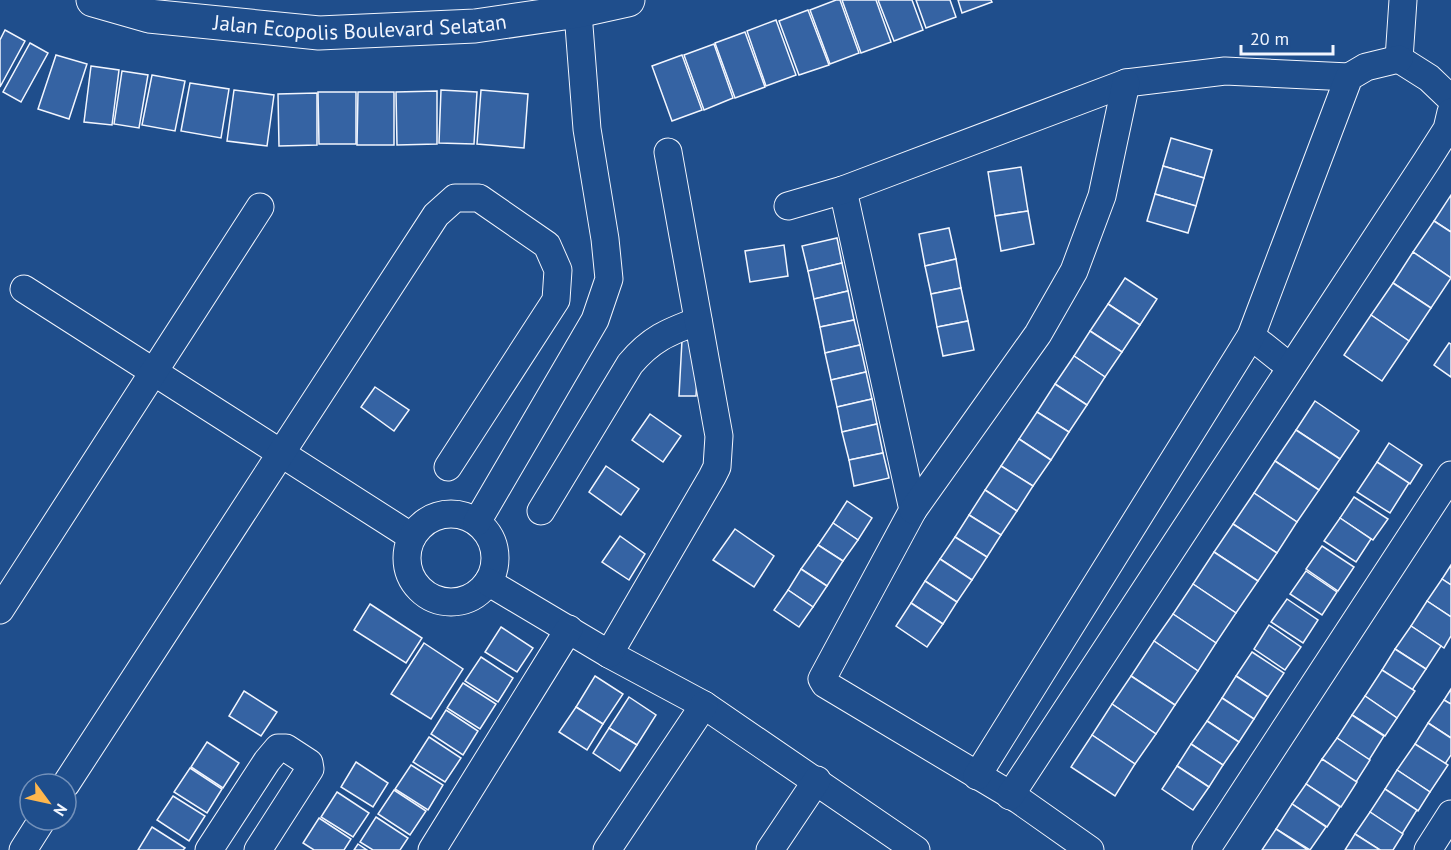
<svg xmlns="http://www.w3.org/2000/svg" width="1451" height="850" font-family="'PT Sans',sans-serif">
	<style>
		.building { fill: #3563a3; stroke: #f2f6ff; stroke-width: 1.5 }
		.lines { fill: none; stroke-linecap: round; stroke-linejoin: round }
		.street-casing { stroke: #f2f6ff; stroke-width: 29 }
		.secondary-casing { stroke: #f2f6ff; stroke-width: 35 }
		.street { stroke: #1f4e8c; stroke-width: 27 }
		.secondary { stroke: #1f4e8c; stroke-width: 33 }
		.labels { text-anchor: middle; stroke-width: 4.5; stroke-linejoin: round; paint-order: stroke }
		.street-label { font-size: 21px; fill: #f2f6ff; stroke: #1f4e8c }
	</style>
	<rect width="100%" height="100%" fill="#1f4e8c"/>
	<g class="building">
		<polygon points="836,0 840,0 859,53 830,64 810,10"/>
		<polygon points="842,0 876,0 891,42 861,53"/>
		<polygon points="878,0 912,0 923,30 894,41"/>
		<polygon points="916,0 950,0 956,17 926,28"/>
		<polygon points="958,0 991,0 992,2 962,13"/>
		<polygon points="808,10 829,65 799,75 779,21"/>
		<polygon points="776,20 796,75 766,86 747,31"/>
		<polygon points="5,30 25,41 0,87 0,40"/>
		<polygon points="745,32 765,87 735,98 715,43"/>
		<polygon points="30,43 48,53 21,102 3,92"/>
		<polygon points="714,44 733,98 704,110 684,55"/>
		<polygon points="56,55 87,64 69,119 38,109"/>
		<polygon points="682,55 702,110 672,121 652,66"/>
		<polygon points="91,66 119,70 112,125 84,122"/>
		<polygon points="122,71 148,75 139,128 114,124"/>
		<polygon points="152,75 185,81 175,131 142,125"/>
		<polygon points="190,83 229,89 221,138 181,131"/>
		<polygon points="234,90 274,95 267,146 227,141"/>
		<polygon points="441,90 477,92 474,144 439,143"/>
		<polygon points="481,90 528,94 524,148 477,144"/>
		<polygon points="437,91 437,144 397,145 396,92"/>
		<polygon points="318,92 356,92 356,144 319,144"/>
		<polygon points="358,92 394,92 394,145 357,145"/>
		<polygon points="317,93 317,145 279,146 278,94"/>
		<polygon points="1171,138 1212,150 1204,178 1163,166"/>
		<polygon points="1163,166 1204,178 1196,206 1155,194"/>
		<polygon points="1021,167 1028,211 995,216 988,172"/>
		<polygon points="1155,194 1196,206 1188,233 1147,221"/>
		<polygon points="1451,195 1451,232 1434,221"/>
		<polygon points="1028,211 1034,244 1001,251 995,216"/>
		<polygon points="1434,221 1451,232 1451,278 1413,252"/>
		<polygon points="949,228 956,259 925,266 919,234"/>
		<polygon points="837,238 842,263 808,271 802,246"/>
		<polygon points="784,245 788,276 750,282 745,251"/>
		<polygon points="1413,252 1451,278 1431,308 1393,283"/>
		<polygon points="956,259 961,288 931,294 925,266"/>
		<polygon points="842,263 848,291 814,299 808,271"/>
		<polygon points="1125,278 1157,299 1140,325 1108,304"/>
		<polygon points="1393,283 1431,308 1409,341 1371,315"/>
		<polygon points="961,288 968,321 937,327 931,294"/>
		<polygon points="848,291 854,320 820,327 814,299"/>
		<polygon points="1108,304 1140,325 1122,352 1090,331"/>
		<polygon points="1371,315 1409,341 1382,381 1344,355"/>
		<polygon points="854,320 860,345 825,353 820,327"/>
		<polygon points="968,321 974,350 943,356 937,327"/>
		<polygon points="1090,331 1122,352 1105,377 1074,356"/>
		<polygon points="682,340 699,341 696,396 679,396"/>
		<polygon points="1449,343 1451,344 1451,377 1434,365"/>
		<polygon points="860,345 866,372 831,380 825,353"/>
		<polygon points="1074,356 1105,377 1087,405 1055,384"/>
		<polygon points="866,372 872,399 837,407 831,380"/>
		<polygon points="1055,384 1087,405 1069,432 1037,412"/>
		<polygon points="375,387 409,410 394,431 361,407"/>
		<polygon points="872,399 877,424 842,432 837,407"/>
		<polygon points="1315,401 1359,431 1340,459 1296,430"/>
		<polygon points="1037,412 1069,432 1051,460 1019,439"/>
		<polygon points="650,414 681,436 663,462 632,440"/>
		<polygon points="877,424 883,453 849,460 842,432"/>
		<polygon points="1296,430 1340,459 1319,490 1275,461"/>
		<polygon points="1019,439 1051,460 1033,486 1001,466"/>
		<polygon points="1389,443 1422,465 1410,484 1377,462"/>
		<polygon points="883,453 889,478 854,486 849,460"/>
		<polygon points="1275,461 1319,490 1297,522 1254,493"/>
		<polygon points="1377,462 1409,483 1390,513 1357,492"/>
		<polygon points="606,466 639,489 621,515 589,492"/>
		<polygon points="1001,466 1033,486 1017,511 985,490"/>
		<polygon points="985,490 1017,511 1001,535 969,515"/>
		<polygon points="1254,493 1297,522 1277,553 1233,524"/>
		<polygon points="1354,497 1388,519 1373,540 1340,518"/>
		<polygon points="847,501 872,518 858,540 833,523"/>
		<polygon points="969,515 1001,535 987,557 955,537"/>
		<polygon points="1340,518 1371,539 1356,562 1324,541"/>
		<polygon points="833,523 858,540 843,561 818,545"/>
		<polygon points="1233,524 1277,553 1258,581 1214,552"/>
		<polygon points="735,529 774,556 754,587 713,560"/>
		<polygon points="620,536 645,554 629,580 602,562"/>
		<polygon points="955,537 987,557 972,580 940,559"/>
		<polygon points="818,545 843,561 827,586 801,569"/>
		<polygon points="1322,546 1354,567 1338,591 1306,569"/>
		<polygon points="1214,552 1258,581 1236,613 1193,584"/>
		<polygon points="940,559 972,580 957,602 925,581"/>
		<polygon points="1451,565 1451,585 1442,579"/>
		<polygon points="801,569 827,586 813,607 788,590"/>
		<polygon points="1306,571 1337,592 1322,615 1290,594"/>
		<polygon points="1442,579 1451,585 1451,617 1427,601"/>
		<polygon points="925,581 957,602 943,624 911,603"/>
		<polygon points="1193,584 1236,613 1216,643 1173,614"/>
		<polygon points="788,590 813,607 799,627 774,610"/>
		<polygon points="1287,599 1318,620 1303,643 1271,622"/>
		<polygon points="1427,601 1451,617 1451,636 1444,648 1411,626"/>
		<polygon points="911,603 943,624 927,647 896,626"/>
		<polygon points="370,604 422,638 406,663 354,630"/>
		<polygon points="1173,614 1216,643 1198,671 1154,641"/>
		<polygon points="1269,625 1301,647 1285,670 1254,649"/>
		<polygon points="1411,626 1441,646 1426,669 1395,649"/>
		<polygon points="501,627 533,648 517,672 485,652"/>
		<polygon points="1154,641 1198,671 1175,705 1131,676"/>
		<polygon points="424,643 463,669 431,719 391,694"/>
		<polygon points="1395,649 1426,669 1412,690 1382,670"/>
		<polygon points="1252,652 1284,673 1268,697 1236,676"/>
		<polygon points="481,657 513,678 498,702 465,681"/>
		<polygon points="1382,670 1415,691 1397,718 1365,696"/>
		<polygon points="595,676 623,694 603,724 576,707"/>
		<polygon points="1131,676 1175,705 1156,734 1112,704"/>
		<polygon points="1236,676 1268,697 1254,719 1222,698"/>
		<polygon points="463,683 496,704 480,729 447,708"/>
		<polygon points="1451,689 1451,704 1444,700"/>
		<polygon points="244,691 277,712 261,736 229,716"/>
		<polygon points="1365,696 1397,718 1385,736 1352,715"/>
		<polygon points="629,697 656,715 637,745 609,728"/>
		<polygon points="1222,698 1254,719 1239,742 1207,721"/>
		<polygon points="1444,700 1451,704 1451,738 1428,723"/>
		<polygon points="1112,704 1156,734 1135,764 1092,735"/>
		<polygon points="576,707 603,724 587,750 559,732"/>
		<polygon points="446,710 478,731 463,755 431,734"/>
		<polygon points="1352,715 1384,736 1369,760 1337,738"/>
		<polygon points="1207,721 1239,742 1223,765 1191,744"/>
		<polygon points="1428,723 1451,738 1451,755 1445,764 1415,744"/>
		<polygon points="609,728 637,745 620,771 593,753"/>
		<polygon points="1092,735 1135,764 1115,796 1071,767"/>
		<polygon points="429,737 461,758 445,782 413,762"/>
		<polygon points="1337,738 1370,760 1356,782 1322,759"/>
		<polygon points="207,742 239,763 223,788 191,767"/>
		<polygon points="1191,744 1223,765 1209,787 1177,766"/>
		<polygon points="1415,744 1448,765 1430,792 1397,770"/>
		<polygon points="1322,759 1357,782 1341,807 1306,784"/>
		<polygon points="356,762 388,783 373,807 341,787"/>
		<polygon points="411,765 443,785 428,810 395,789"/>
		<polygon points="1177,766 1209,787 1193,810 1162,789"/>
		<polygon points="190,768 222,789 207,813 174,792"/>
		<polygon points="1397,770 1430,792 1418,811 1385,789"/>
		<polygon points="1306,784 1340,807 1327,827 1292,804"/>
		<polygon points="1385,789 1417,810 1402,834 1370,812"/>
		<polygon points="394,790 426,811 410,835 378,814"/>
		<polygon points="337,792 369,813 353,837 321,817"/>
		<polygon points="173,796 205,816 189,841 157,820"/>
		<polygon points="1292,804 1326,827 1310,850 1276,829"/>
		<polygon points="1370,812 1403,834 1393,850 1380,850 1355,834"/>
		<polygon points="376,817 408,838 400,850 373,850 360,842"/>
		<polygon points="319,818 351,839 344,850 314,850 303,843"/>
		<polygon points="152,827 185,848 183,850 138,850"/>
		<polygon points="1276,829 1308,850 1262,850"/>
		<polygon points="1355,834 1380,850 1345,850"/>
		<polygon points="358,844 367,850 354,850"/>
	</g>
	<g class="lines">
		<defs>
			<g id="street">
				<polyline points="1403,0 1399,59 1429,78 1451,99"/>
				<polyline points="843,190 913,510 822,679 825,684 1019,800 1090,850"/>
				<polyline points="788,206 843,190 1126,83 1225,71 1349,77"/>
				<polyline points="24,289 412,537"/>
				<polyline points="1251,336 1290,367"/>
				<polyline points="913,510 1038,334 1074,271 1102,196 1126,83"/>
				<path d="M541,511L630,364C651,339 668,332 698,321"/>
				<circle cx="451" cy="558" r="44"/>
				<polyline points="477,522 595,320 609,279 605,239 587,129 577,0"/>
				<polyline points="488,582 609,654 704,705 916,850"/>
				<polyline points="0,610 260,207"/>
				<polyline points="609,654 712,477 717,467 719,436 668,152"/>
				<polyline points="977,776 1251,336 1349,77 1366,67 1399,59"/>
				<polyline points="66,784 436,215 455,198 479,198 547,245 558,270 556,300 448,467"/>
				<polyline points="1010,796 1426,162 1447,129 1451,112"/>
				<polyline points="23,850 42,820"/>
				<polyline points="209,850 267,761 278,748 286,748 309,763 310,769 258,850"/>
				<polyline points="432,850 569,629"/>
				<polyline points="607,850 704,705"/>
				<polyline points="770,850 817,780"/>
				<polyline points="1206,850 1451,475"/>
				<polyline points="1428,850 1451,814"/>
			</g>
			<g id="secondary">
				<path id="s1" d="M93,0L149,16L319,33L475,26L578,11L628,0"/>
			</g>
		</defs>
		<use href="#street" class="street-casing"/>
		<use href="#secondary" class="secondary-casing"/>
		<use href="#street" class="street"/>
		<use href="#secondary" class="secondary"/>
	</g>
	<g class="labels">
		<g class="street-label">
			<text dy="7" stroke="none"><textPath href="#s1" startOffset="270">Jalan Ecopolis Boulevard Selatan</textPath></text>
		</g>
	</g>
	<g transform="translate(48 802) rotate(123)"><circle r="28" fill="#1f4e8c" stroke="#7391ba" stroke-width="1.5"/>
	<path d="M0-4.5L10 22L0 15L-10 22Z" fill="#ffb74d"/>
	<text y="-9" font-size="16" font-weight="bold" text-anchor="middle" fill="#f2f6ff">N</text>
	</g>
	<path d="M1241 45v9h92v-9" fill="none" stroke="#f2f6ff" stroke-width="3"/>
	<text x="1250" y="45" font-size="18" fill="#f2f6ff" stroke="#1f4e8c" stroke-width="4.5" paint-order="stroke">20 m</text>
</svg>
